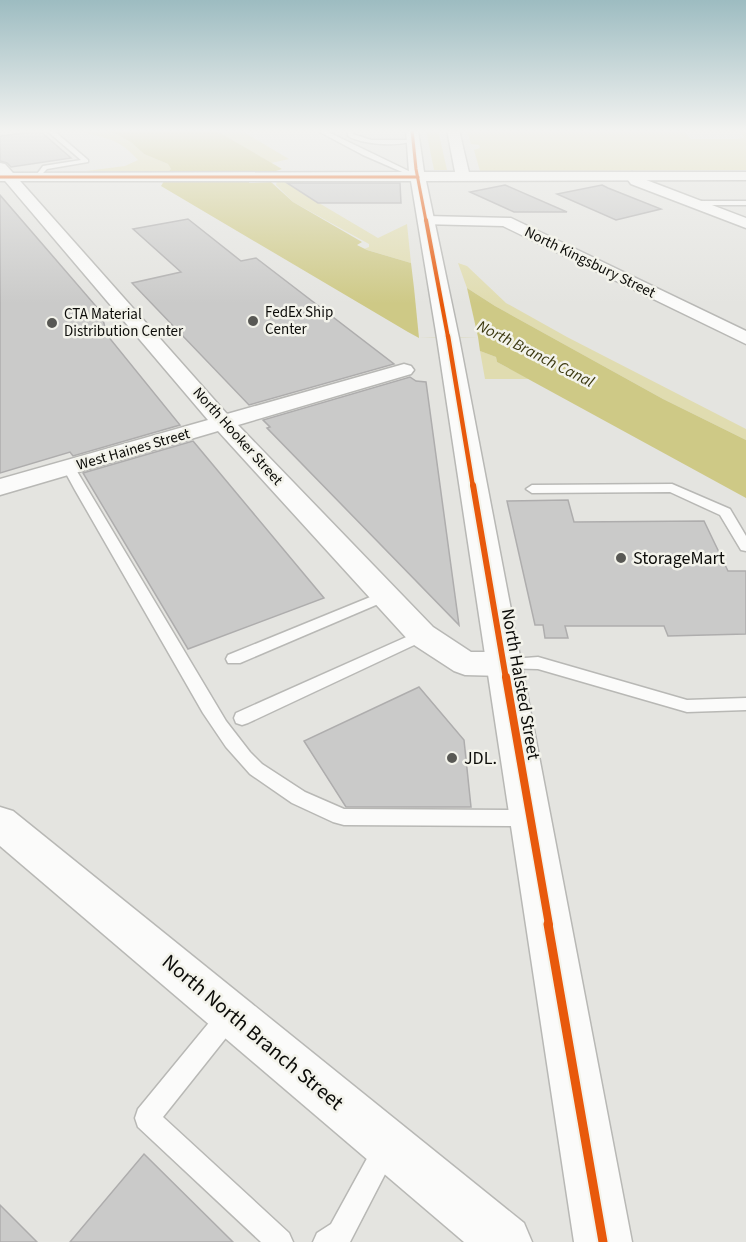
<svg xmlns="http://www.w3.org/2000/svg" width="746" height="1242" font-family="'Source Sans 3',sans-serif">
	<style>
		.green { fill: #e0dcb0 }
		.water { fill: #cec986 }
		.pier { fill: #e4e4e0 }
		.building { fill: #cacac9; stroke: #aeadad; stroke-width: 1.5 }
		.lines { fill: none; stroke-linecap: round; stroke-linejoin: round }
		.lane-casing { stroke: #b8b8b5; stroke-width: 3 }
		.street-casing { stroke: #b8b8b5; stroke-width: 3 }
		.secondary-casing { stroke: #b8b8b5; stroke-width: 3 }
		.lane { fill: #fbfbfa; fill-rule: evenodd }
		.street { fill: #fbfbfa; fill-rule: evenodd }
		.secondary { fill: #fbfbfa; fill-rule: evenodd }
		.cycleway-far5-casing { stroke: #f3f3eb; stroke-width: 4.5 }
		.cycleway-far4-casing { stroke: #f3f3eb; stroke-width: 6 }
		.cycleway-far3-casing { stroke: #f3f3eb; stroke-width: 8 }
		.cycleway-far2-casing { stroke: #f3f3eb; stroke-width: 10 }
		.cycleway-far1-casing { stroke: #f3f3eb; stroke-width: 11 }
		.cycleway-casing { stroke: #f3f3eb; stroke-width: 13 }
		.cycleway-far5 { stroke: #e8590c; stroke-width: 3 }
		.cycleway-far4 { stroke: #e8590c; stroke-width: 4 }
		.cycleway-far3 { stroke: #e8590c; stroke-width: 4.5 }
		.cycleway-far2 { stroke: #e8590c; stroke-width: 6 }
		.cycleway-far1 { stroke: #e8590c; stroke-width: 8 }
		.cycleway { stroke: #e8590c; stroke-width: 9 }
		.poi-dot { fill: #585854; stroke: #f3f3eb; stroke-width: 2 }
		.labels { text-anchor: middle; stroke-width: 5; stroke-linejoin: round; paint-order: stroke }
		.far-street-label { font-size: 15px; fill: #0c0c09; stroke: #f3f3eb }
		.far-poi-label { font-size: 15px; fill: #0c0c09; stroke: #f3f3eb; text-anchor: start }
		.far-water-label { font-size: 16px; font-style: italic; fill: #3c3910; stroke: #f3f3eb }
		.poi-label { font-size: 18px; fill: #0c0c09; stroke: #f3f3eb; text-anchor: start }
		.street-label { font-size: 18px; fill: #0c0c09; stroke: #f3f3eb }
		.near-street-label { font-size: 21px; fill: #0c0c09; stroke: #f3f3eb }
	</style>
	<rect width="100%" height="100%" fill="#e4e4e0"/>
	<g class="green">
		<path d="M79,130H99L117,134L132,143L144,154L168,164L171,169L168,172L86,171L125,166L138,160C116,135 106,141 79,130Z"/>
		<polygon points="215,130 240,130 289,159 271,163"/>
		<polygon points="426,130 438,130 447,170 434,170"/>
		<polygon points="467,130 683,130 691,139 737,139 745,138 739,130 746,130 746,170 480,171 474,150 480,148 479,145 471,144"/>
		<polygon points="277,181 303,182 302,193 378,238 407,224 411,263 364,249 369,247 369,244 293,202 276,185"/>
		<polygon points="458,263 467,266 506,303 567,337 746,429 746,440 663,399 495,306 467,288"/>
		<polygon points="480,351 496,357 497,362 529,379 485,379"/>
	</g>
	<polygon class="water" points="99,130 215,130 282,169 273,172 252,172 249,183 271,182 293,202 362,242 357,245 367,250 411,263 414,288 467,288 495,306 663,399 746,440 746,498 497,362 496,357 480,351 478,337 419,338 408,332 161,186 164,181 179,182 183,172 168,172 171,169 168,164 144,154 132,143 117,134"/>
	<polygon class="pier" points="414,288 467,288 478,337 419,338"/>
	<g class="building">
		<polygon points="40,131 71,158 11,167 7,163 0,161 0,136"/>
		<polygon points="287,183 400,183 401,203 318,203"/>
		<polygon points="505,185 567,212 514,212 470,192"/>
		<polygon points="602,185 608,188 661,209 616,220 557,194"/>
		<polygon points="0,195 101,312 107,335 180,425 73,456 70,452 0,473"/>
		<polygon points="188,219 241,261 256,258 394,364 249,405 132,283 181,272 133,229"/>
		<polygon points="410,377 416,381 426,382 459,625 267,428 270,427 263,420"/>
		<polygon points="193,441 324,598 188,649 83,473"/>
		<polygon points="568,500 574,522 704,521 728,571 746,571 746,634 668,636 664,626 565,626 568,638 545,638 543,625 535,625 507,501"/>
		<polygon points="419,687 464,740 471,807 346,807 304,741"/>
		<polygon points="144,1154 233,1242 70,1242"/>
		<polygon points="0,1205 37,1242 0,1242"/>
	</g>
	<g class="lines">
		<defs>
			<g id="lane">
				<polygon points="46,130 53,130 88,160 88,162 47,169 38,178 34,178 43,166 81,160"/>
				<polygon points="316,130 324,130 421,177 416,178 363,155"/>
				<path d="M348,130H354L353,134L371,140H416C400,147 363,145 348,136Z"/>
				<polygon points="694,201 746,201 746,205 691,205"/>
				<polygon points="69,464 75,468 226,721 250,752 262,764 305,792 344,809 529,810 536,812 538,818 536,824 529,826 344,825 333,822 292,803 250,774 226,747 203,713 75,490 63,468"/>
				<polygon points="672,484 730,509 746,536 746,551 741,550 720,515 670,492 532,493 526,489 532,485"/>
				<polygon points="385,591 392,596 390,599 240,663 228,663 226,659 228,655"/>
				<polygon points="422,630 427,631 430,635 427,639 248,723 242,725 236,723 234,718 236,713"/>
				<polygon points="538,657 687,700 746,698 746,710 687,712 538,669 497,668 495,664 497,660"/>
				<polygon points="229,1005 237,1008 240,1016 237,1024 163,1117 289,1233 293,1242 261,1242 138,1127 135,1118 138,1109 221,1008"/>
				<polygon points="385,1139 394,1142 397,1151 350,1242 313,1242 317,1233 331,1224 376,1142"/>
			</g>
			<g id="street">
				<polygon points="447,130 459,130 470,177 468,180 458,180 456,177"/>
				<polygon points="0,163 5,164 227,414 397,366 404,364 411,366 414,370 411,374 238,425 433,627 471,652 503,652 514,656 519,664 514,672 503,676 465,675 454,671 411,643 218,431 0,495 0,479 208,420 0,175"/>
				<polygon points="632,172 641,178 746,218 746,228 631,184 625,176"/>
				<polygon points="426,216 511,218 746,331 746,344 503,226 421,224 418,221"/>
				<polygon points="0,807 13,811 524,1223 532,1242 464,1242 0,846"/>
			</g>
			<polygon id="secondary" points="406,130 418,130 424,172 746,172 746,180 426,181 459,338 632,1242 574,1242 437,338 411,181 0,181 0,173 409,172"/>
		</defs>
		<use href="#lane" class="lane-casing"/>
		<use href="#street" class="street-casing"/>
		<use href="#secondary" class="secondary-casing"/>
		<use href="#lane" class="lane"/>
		<use href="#street" class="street"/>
		<use href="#secondary" class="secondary"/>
		<defs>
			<g id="cycleway-far5">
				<polyline points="412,130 416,169 426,221"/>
				<polyline points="0,177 418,177"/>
			</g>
			<polyline id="cycleway-far4" points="426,220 448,337"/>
			<polyline id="cycleway-far3" points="448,336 473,487"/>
			<polyline id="cycleway-far2" points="473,485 506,679"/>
			<polyline id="cycleway-far1" points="506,677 549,925"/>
			<polyline id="cycleway" points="548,924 603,1242"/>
		</defs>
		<use href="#cycleway-far5" class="cycleway-far5-casing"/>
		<use href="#cycleway-far4" class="cycleway-far4-casing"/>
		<use href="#cycleway-far3" class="cycleway-far3-casing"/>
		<use href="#cycleway-far2" class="cycleway-far2-casing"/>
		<use href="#cycleway-far1" class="cycleway-far1-casing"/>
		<use href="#cycleway" class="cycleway-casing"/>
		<use href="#cycleway-far5" class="cycleway-far5"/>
		<use href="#cycleway-far4" class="cycleway-far4"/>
		<use href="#cycleway-far3" class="cycleway-far3"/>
		<use href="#cycleway-far2" class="cycleway-far2"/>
		<use href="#cycleway-far1" class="cycleway-far1"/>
		<use href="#cycleway" class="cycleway"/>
	</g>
	<linearGradient id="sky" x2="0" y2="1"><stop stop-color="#9dbcc1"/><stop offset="0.43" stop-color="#f3f3f1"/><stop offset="1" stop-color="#f3f3f1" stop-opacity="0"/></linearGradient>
	<rect width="746" height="304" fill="url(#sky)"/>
	<g class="poi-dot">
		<circle cx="253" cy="321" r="6"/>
		<circle cx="52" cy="323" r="6"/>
		<circle cx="621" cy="558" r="6"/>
		<circle cx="452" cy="758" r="6"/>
	</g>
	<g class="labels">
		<g class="far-street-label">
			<text transform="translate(590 262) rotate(26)" y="5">North Kingsbury Street</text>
			<text transform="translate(238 436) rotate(48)" y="5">North Hooker Street</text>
			<text transform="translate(133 449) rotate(-16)" y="5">West Haines Street</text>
		</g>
		<g class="far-poi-label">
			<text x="265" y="317">FedEx Ship<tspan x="265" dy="17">Center</tspan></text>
			<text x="64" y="319">CTA Material<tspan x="64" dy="17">Distribution Center</tspan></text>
		</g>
		<g class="far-water-label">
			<text transform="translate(536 353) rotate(27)" y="6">North Branch Canal</text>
		</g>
		<g class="poi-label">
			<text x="633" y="564">StorageMart</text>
			<text x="464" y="764">JDL.</text>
		</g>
		<g class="street-label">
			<text transform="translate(521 684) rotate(80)" y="6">North Halsted Street</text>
		</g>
		<g class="near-street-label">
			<text transform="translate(253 1032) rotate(40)" y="7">North North Branch Street</text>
		</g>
	</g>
</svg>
